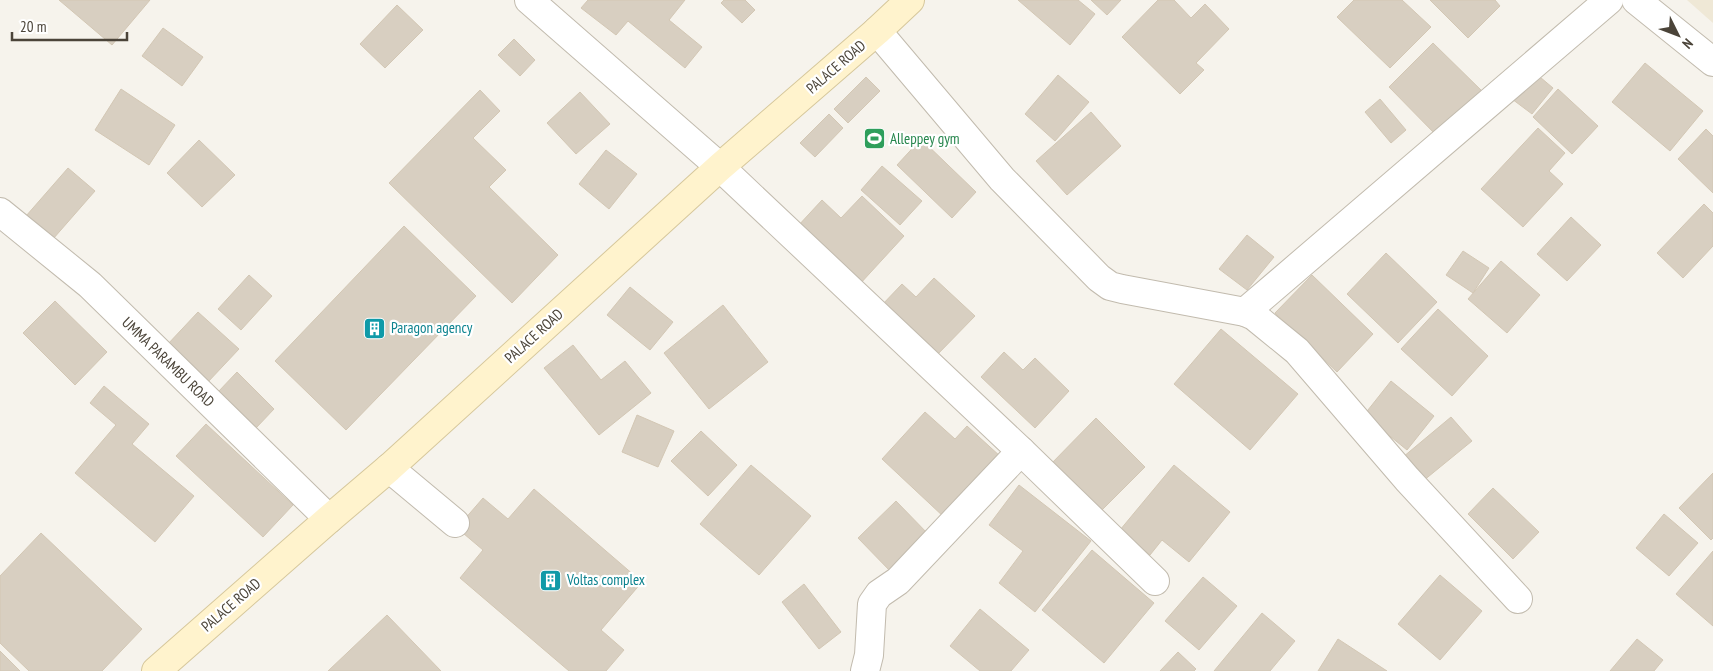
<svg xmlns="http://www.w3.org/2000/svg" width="1713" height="671" font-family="'PT Sans Narrow',sans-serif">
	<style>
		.education { fill: #efe8d6 }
		.building { fill: #d8cfc1; stroke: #d3c7b4 }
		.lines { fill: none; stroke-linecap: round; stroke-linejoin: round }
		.street-casing { stroke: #c2bbae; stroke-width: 30 }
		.secondary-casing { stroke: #d6c79b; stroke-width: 30 }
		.street { stroke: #fff; stroke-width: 28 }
		.secondary { stroke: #fff3cd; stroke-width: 28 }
		.labels { text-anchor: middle; stroke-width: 4.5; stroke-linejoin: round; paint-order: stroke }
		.street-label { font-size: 15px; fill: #4b4439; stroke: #fff }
		.leisure-label { font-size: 15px; fill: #27864d; stroke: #fff; text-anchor: start }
		.culture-label { font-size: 15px; fill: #0d838f; stroke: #fff; text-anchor: start }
	</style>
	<rect width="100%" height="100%" fill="#f6f3ec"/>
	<polygon class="education" points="1687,0 1713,0 1713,23"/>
	<g class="building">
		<polygon points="59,0 150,0 112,45"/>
		<polygon points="588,0 685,0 669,20 702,47 685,68 628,21 616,35 581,8"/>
		<polygon points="724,0 745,0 755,10 742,23 721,3"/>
		<polygon points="1018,0 1078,0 1095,14 1070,45"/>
		<polygon points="1091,0 1121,0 1107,15"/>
		<polygon points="1158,0 1174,0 1191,18 1205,4 1229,29 1196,63 1204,70 1180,94 1122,37"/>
		<polygon points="1354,0 1402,0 1431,27 1390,68 1337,17"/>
		<polygon points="1430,0 1495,0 1500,6 1468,38"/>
		<polygon points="397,5 423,30 385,68 360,44"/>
		<polygon points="163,28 203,57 182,86 142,56"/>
		<polygon points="514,39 535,60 520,76 498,55"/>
		<polygon points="1433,43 1484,93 1439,138 1389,87"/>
		<polygon points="1645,63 1703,111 1670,151 1612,102"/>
		<polygon points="1534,72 1553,88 1532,114 1512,99"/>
		<polygon points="1058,75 1089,102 1055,141 1025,114"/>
		<polygon points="866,77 880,91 848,123 834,109"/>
		<polygon points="121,89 175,125 149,165 95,130"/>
		<polygon points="1558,89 1598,126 1572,154 1533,117"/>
		<polygon points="480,90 500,111 473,138 506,170 489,187 558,255 512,303 389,183"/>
		<polygon points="580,92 610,124 576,154 547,123"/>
		<polygon points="1380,99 1406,130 1391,143 1365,112"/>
		<polygon points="1091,112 1121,146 1067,195 1036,161"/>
		<polygon points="829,114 843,128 815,157 800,143"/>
		<polygon points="1538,128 1565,153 1549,171 1563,184 1523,227 1481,189"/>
		<polygon points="1706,129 1713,136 1713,193 1678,159"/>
		<polygon points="921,139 976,192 952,218 897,165"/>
		<polygon points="199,140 235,175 202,207 167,173"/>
		<polygon points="606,150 637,174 609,209 579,184"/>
		<polygon points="882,166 922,201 900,225 861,190"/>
		<polygon points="68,168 95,191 46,247 19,224"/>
		<polygon points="862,196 904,236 859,285 797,227 822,200 841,218"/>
		<polygon points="1704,204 1713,213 1713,246 1683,278 1657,253"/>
		<polygon points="1571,217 1601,245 1567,281 1537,254"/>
		<polygon points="404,226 476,296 346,430 275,361"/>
		<polygon points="1247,235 1274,257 1247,290 1219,269"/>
		<polygon points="1463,251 1489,268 1473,293 1446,275"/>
		<polygon points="1386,253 1437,302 1398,343 1347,294"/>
		<polygon points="1501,261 1540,295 1507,333 1468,299"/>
		<polygon points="249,275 272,296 241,330 218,309"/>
		<polygon points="1312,275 1373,334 1337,372 1275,313"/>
		<polygon points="934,278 975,316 935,357 881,306 902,284 916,297"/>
		<polygon points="630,287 673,322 650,350 607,315"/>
		<polygon points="55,301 107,352 75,385 23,333"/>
		<polygon points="723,305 768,362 709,409 664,353"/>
		<polygon points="1438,309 1488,356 1452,396 1401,349"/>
		<polygon points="198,312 239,349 207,383 167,345"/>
		<polygon points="1221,329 1298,394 1250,450 1174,384"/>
		<polygon points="573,345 601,380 625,361 651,393 599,435 544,368"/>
		<polygon points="1004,352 1023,370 1035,358 1069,391 1035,428 981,377"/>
		<polygon points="237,372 274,409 256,428 218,392"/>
		<polygon points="1391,381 1434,416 1407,450 1364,415"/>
		<polygon points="104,386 149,424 132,444 194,496 155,542 75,473 116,425 90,403"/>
		<polygon points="925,412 955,439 967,426 1001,457 945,518 882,459"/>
		<polygon points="637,415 674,431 658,467 622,452"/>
		<polygon points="1451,417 1472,441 1423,481 1403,457"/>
		<polygon points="1096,418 1145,467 1099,513 1050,465"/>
		<polygon points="206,424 293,505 263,537 176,456"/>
		<polygon points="701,431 737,465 708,496 671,461"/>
		<polygon points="751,465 811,516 759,575 700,524"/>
		<polygon points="1174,465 1230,512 1189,562 1162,540 1150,555 1120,530"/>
		<polygon points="1713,473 1713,538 1711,540 1679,508"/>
		<polygon points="1019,485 1091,541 1035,612 999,583 1023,551 989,525"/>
		<polygon points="1493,488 1539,532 1513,559 1468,514"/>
		<polygon points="534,489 642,582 601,630 624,650 606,671 569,671 460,578 483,550 457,528 483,498 508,519"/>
		<polygon points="896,501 930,536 892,573 858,538"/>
		<polygon points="1664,514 1698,543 1669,576 1636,548"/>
		<polygon points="41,533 142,629 102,671 29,671 0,643 0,576"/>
		<polygon points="1092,550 1154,603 1104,663 1042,610"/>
		<polygon points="1713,551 1713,626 1676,594"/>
		<polygon points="1440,575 1482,611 1440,660 1398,624"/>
		<polygon points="1203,577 1237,606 1199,650 1165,621"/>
		<polygon points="804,584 841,632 819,649 782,602"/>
		<polygon points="980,609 1029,650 1011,671 980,671 950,646"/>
		<polygon points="1262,613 1295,641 1270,671 1214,671"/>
		<polygon points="387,615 441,671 328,671"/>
		<polygon points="1338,639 1387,671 1318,671"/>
		<polygon points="1637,639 1663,660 1654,671 1610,671"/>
		<polygon points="0,651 20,671 0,671"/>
		<polygon points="1178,652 1196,669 1194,671 1160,671"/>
	</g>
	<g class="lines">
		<defs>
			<g id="street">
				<polyline points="529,0 720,167 1021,451 1155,581"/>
				<polyline points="1636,0 1713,62"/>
				<polyline points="877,31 1002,179 1099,278 1110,286 1122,289 1245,312 1254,316 1297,351 1407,479 1518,599"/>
				<polyline points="0,212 90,285 329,519"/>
				<polyline points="1245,312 1609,0"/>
				<polyline points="389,468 455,523"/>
				<polyline points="865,671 869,655 872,604 879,594 898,581 1021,451"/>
			</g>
			<polyline id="secondary" points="156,671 329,519 389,468 720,167 877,31 910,0"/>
		</defs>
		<use href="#street" class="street-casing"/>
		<use href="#secondary" class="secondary-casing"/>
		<use href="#street" class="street"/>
		<use href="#secondary" class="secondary"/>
	</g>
	<defs>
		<symbol id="stadium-square" viewBox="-11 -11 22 22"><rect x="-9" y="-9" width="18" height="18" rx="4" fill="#2e9e5b" stroke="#fff"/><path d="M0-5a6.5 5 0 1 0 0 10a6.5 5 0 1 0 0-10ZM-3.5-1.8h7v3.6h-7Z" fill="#fff"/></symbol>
		<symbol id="building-square" viewBox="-11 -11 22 22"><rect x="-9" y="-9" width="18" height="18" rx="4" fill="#0f9aa8" stroke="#fff"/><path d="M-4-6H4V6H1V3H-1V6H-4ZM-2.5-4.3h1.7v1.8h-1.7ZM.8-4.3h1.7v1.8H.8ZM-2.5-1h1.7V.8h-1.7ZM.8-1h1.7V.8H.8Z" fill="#fff"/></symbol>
	</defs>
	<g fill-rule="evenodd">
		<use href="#stadium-square" x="862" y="126" width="25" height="25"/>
		<use href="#building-square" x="362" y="316" width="25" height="25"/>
		<use href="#building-square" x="538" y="568" width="25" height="25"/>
	</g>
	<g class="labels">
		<g class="street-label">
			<text transform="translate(836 67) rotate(-41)" y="5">PALACE ROAD</text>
			<text transform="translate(534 336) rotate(-42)" y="5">PALACE ROAD</text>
			<text transform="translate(168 362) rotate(44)" y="5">UMMA PARAMBU ROAD</text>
			<text transform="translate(231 605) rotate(-41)" y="5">PALACE ROAD</text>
		</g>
		<g class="leisure-label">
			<text x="890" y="144">Alleppey gym</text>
		</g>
		<g class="culture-label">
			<text x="391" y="333">Paragon agency</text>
			<text x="567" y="585">Voltas complex</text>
		</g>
	</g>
	<g transform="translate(1678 35) rotate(132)" stroke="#ffffff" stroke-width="4" paint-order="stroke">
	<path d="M0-4L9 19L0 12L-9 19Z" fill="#4b4439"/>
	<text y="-8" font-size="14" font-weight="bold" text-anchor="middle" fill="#4b4439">N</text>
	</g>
	<path d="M12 32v8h115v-8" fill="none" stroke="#4b4439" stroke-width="2.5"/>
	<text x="20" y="32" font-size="15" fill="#4b4439" stroke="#ffffff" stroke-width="4" paint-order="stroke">20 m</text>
</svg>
